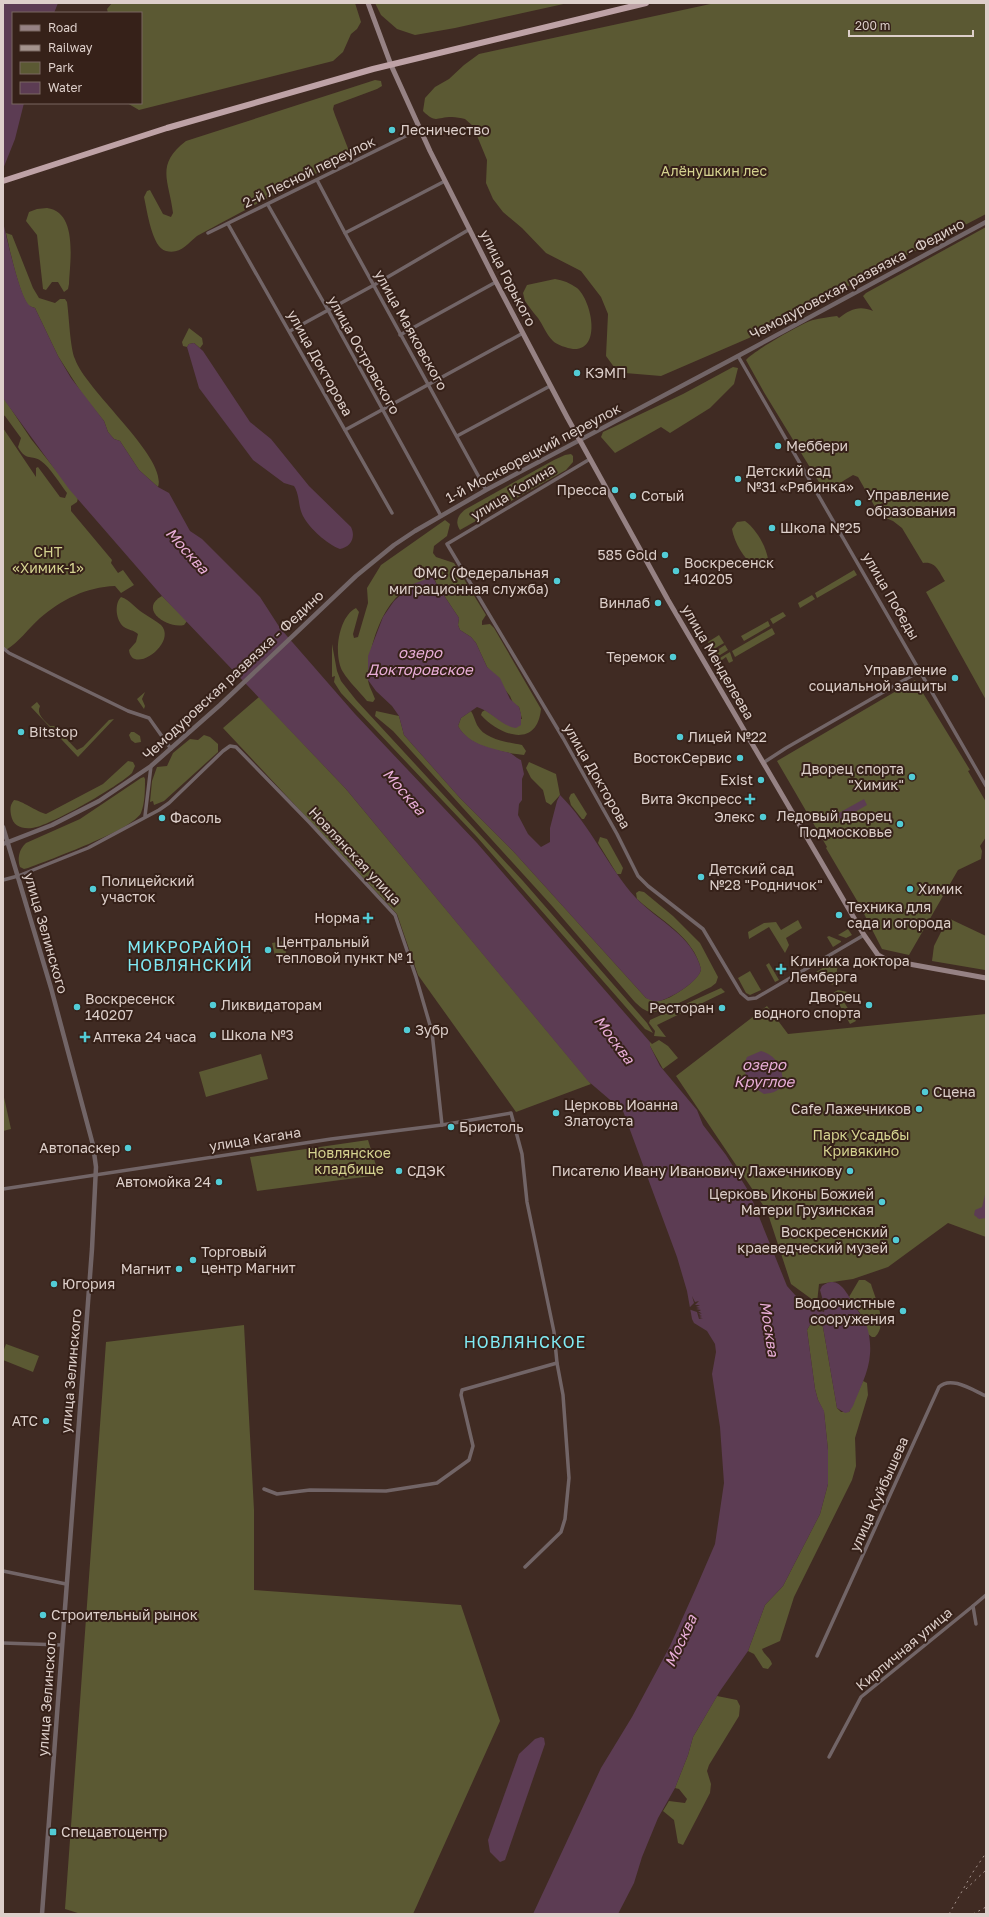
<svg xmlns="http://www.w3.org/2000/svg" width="989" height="1917" font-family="'Golos Text',sans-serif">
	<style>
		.green { fill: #5b5933 }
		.water { fill: #5c3c53 }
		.pier { fill: #402b23 }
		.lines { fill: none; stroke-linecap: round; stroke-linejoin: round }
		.minor { stroke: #726567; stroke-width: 3.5 }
		.tertiary { stroke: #726567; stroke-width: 4.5 }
		.secondary { stroke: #968284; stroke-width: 5 }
		.trunk { stroke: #bea2a6; stroke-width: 6 }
		.rail { stroke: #a4938d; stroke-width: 1; stroke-dasharray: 2 4; stroke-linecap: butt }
		.poi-dot { fill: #52ccd6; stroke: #362119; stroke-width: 1.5 }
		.labels { text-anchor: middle; stroke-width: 4; stroke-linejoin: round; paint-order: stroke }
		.poi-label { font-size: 14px; fill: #ddcfca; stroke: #362119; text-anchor: start }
		.park-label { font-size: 14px; fill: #d5d390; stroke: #362119 }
		.street-label { font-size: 14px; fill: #ddcfca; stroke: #362119 }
		.water-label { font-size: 15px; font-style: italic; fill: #e9aed8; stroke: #362119 }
		.quarter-label { font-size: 16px; letter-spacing: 1px; fill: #80ebf5; stroke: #362119 }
	</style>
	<rect width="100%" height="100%" fill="#402b23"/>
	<g class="green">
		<polygon points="112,3 355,3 361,22 357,29 351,34 343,52 333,61 139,110 127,103 141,103 141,13 108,13 107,9"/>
		<polygon points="375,3 568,3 455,28 415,35 397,29 381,15"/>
		<path d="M715,3H986V214L749,338L661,376L625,373L614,367L606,356L608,314L601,297L581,271L546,253L522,228L503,212L493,199L486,183L487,160L473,126L465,119C461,118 456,117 452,117C436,117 436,124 423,111L425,98L435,87L449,79L464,65L479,54Z"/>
		<path d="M375,80L381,81L382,86L377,89L334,105L333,109L335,115L349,151L348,158C338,166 327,168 315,174C283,190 250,207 219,224C212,228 204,232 197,236C188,243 180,255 166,251C152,248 147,210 144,197L147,191L150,190L163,214L171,217L173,213C169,180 155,165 186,141Z"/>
		<path d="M47,208C78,212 70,261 69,284L68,289L64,292L58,282H52L46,290L43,289L37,235L26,221L29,212L37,209Z"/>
		<path d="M986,227V700L926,592L945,581C939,572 936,561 923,563L902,528L893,521L883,517L875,507L858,477L853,475L825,492L765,394L746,360C752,352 802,323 813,320C821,318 829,317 837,316L839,318C850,309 860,305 873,311L863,296L866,293Z"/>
		<path d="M6,233L12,235L33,288L39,298L55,303L60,299H65L67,302C69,315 70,348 75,359C86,391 168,458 158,487L139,470L120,441L114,439L108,432L104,421L83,395L58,356L35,308C33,307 31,307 29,306C20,297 9,247 6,233Z"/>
		<path d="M555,279C563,280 570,283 577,288C592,301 602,351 573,349C567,348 557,345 553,341C546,334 543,325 538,318C533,312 529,307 525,301L523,293L527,285Z"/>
		<polygon points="189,328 202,338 203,344 200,348 194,343 189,344 187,347 183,346 182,342"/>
		<polygon points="733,367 738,368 734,384 710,408 670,433 661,427 615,453 601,437 603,432 683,394"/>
		<path d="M3,397L31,439L78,498L77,502L71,506V511L112,560L111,563L118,573L123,570L134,585L121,593L115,586C86,587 61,600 40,618C28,629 19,642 6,650L3,648V428L36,477V468L38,467L60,497L65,498L67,493C60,484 50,467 41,461C32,454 26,462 18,447L21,438L5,416L3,415Z"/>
		<path d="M571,454L573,456V462L566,470L460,530C454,521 459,514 466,509L554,460L565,455Z"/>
		<path d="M445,520L450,524L447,536L434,546L433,553L436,557L454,563L486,615L482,621V625L490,624L494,628L541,709C537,749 500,736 481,715L482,712L485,710L500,720L522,719L519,707L513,703L510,696L487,667L476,643L471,637L460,630L458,625L459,618L437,585L435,580C389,579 368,640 368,679C368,685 373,693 375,699L373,702L367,701C359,691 349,682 343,672C333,656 338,617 356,608L359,612L353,634L354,638L358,637L368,603L367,588L381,565Z"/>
		<path d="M745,521C756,529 766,546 768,559L763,566L755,567C744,559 734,542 732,529L737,522Z"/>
		<polygon points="854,570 857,575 817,598 815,593"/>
		<polygon points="812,595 815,599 800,608 798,603"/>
		<path d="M162,596L187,621L184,625C167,629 138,609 162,596Z"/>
		<path d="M121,597C130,600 135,608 143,613C149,617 156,621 161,625C178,643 132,676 129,650L136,642L138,634C134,630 128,630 124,627C116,621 114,604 121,597Z"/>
		<polygon points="783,612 786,616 773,624 770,619"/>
		<polygon points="768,621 770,626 744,641 741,636"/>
		<polygon points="772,628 775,634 735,657 732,651"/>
		<polygon points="719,635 724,643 712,650 708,642"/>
		<polygon points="332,644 337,671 341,681 356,700 523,881 647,1023 653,1033 645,1029 477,837 341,693 334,682 335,676 332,677"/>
		<polygon points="725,645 728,650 717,657 714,652"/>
		<polygon points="730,652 733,661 729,663 726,657 719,662 718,659"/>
		<polygon points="915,680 970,770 968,771 986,802 986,837 980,846 982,851 981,859 958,870 909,955 882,949 859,904 826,848 827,847 777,761"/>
		<polygon points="145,692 142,699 145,706 144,709 137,699"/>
		<polygon points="259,697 346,789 591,1084 516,1112 418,975 397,914 223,728"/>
		<path d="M37,702L40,706C36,714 44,720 50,726H54L77,750L83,747L109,720L114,719L78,757L31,707Z"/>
		<path d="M376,711L399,716L404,735L460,798L513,851L646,998C650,999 655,1001 659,1001C670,1000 700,980 701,969C694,937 659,919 637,899L636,893L639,891L644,892L673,916L700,943L718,977L716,983L711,987C698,993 665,1012 652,1012C645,1012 639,1006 634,1001L553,907L393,731L375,716Z"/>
		<path d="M471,711C474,716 475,721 477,725C485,740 508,742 522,745L526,751L524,755C502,752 469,748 458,726L461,718Z"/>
		<polygon points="131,732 134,732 140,736 141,742 135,743 131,740 129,735"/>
		<polygon points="204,735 210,737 218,744 218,752 164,801 154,805 153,801 150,802 152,781 157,767 167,766 173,753 190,739 198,740"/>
		<path d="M128,761L133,762L135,766L132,773C119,786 48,827 32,828C21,829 13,826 11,815C10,809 10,805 14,800C21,800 37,812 46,814L103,784Z"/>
		<polygon points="529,762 556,774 560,795 551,805 546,802 543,790 531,778 526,768"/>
		<path d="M141,778L144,777L145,779C145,790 145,803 141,813C132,830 49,860 28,868L24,869L20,867C17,859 19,849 26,843L80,819Z"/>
		<polygon points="574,793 587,814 584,819 582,819 571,805 569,798 571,794"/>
		<polygon points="600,837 607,839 623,868 621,874 617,874 598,843"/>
		<polygon points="948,918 986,936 985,970 932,961 934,946"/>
		<polygon points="798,920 802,928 786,938 789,945 785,953 769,927 749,939 748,932 764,923 776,922 781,930"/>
		<polygon points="848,929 852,935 846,938 838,935"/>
		<polygon points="829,936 841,941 841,942 833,947 827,937"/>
		<polygon points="283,941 286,953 275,956 272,943"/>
		<polygon points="839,958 835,982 832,985 824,972 821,974 816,972"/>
		<polygon points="769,963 779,980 775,982 766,965"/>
		<polygon points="750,971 761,990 750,995 746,993 738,978"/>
		<polygon points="721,988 725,992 657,1025 666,1037 654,1036 655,1031 649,1023 650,1020"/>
		<polygon points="838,990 852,993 842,999 856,1021 850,1024 833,993"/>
		<polygon points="767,1006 788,1034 986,1014 986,1237 948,1223 888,1267 853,1279 819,1284 817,1303 791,1284 767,1211 676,1076"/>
		<polygon points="659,1040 668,1046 678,1058 663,1069 650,1046 650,1042 652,1044"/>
		<polygon points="261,1054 268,1079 206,1097 199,1072"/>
		<polygon points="3,1093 11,1129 3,1131"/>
		<polygon points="368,1140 379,1175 257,1191 250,1157"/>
		<path d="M859,1280H865L871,1284C875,1299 889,1324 875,1337H872L868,1334L864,1319L849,1297Z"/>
		<path d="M812,1321H816L823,1327L837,1408L841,1412H849L863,1381L867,1383L868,1395L855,1438L856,1466L852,1480L794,1597L780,1641L762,1649C764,1655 770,1657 772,1664L768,1669L763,1668L754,1654L748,1651L765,1605L783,1586L820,1514L828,1484V1450L824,1412L818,1400L815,1389L807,1330Z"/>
		<polygon points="244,1325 254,1510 254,1590 461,1605 500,1721 413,1914 81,1914 65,1909 106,1342"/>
		<polygon points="6,1344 39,1356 33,1372 3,1360 3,1352"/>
		<polygon points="717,1696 737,1700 740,1706 739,1716 709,1765 707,1771 711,1784 710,1793 683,1845 678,1843 674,1820 663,1811 669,1801 685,1803 687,1799 679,1789 675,1788 688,1755 693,1737"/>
	</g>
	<g class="water">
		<polygon points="3,3 58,3 54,13 13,13 13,103 24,103 15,139 3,169"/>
		<path d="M3,222C7,238 19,295 29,305C31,307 33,307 35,308L58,356L71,378L104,421L108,432L114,439L120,441L139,470L158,487L169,493L190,531L202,539L260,597L280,628L355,714L477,843L650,1042V1046L660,1066L697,1110L703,1125L726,1155L749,1192L787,1286L796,1296L804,1299L811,1308L824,1312L825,1308L820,1290L822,1286C838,1274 846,1292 853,1303C856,1309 860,1313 863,1318C869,1327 871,1344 870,1354C869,1372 859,1390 853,1406L849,1412L845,1413L837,1408L823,1327L816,1321H812L807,1330L815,1389L818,1400L824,1411L828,1450V1484L820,1514L783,1586L765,1605L748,1651L720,1691L693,1737L688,1755L675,1788L658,1818L642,1857L634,1883L618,1914H533L601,1768L632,1717L670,1646L696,1588L715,1544L724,1483L720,1427L712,1374L716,1352L715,1344L707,1331L694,1323L692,1319L687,1291L677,1257L623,1111L588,1081L346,789L162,596L69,489L5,401L3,397Z"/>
		<path d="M194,343L203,351L250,422L271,439L309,486L351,527C356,537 351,547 340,549C327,544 310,529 303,516C298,507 300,495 294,486L284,483L253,460L199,388L187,347L189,344Z"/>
		<path d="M427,575H432L437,585L459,618L458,625L460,630L471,637L476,643L487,667L500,678L510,699L519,707L521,714V725L516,728C501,726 491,711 477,707L461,718L458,726C469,745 491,748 510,753C514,755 516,758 521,760L524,774L522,779V800L519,804L518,815L528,834L541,847L550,842V828L557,801L560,795C591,826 607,866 636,898C658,921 693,936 701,969C700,981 670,999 659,1001C654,1002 650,1000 646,998L513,851L460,798L404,735L399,716L392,706L376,691L368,680V656L383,617L394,601L413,584L424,580Z"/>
		<polygon points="864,799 867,805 841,820 837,814"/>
		<path d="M761,1051C767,1053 773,1056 777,1062C782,1069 787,1086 776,1091C773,1093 768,1093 764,1094L750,1085L743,1067L747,1057Z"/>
		<polygon points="986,1191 986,1218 979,1219 974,1215 975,1210 982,1207"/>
		<polygon points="541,1737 544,1738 545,1744 505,1860 500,1862 490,1852 488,1840 519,1754 535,1739"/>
	</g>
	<polygon class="pier" points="692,1296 695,1302 699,1301 695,1305 700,1305 696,1307 700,1308 696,1309 701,1310 698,1312 701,1312 698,1314 702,1313 699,1315 702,1315 699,1316 702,1317 699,1318 703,1319 699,1319 697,1312 688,1309 694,1303"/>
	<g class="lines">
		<g class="minor">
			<polyline points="317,180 345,233 486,490"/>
			<polyline points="268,205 328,310 441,516"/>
			<polyline points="228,224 392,513"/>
			<polyline points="208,233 420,129"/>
			<polyline points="345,233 445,181"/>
			<polyline points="290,331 374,285 470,229"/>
			<polyline points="400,335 496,282"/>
			<polyline points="738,356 986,786"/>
			<polyline points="345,430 523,333"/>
			<polyline points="457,436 550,386"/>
			<polyline points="590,459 447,544 563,738 617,834 638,876 648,886 703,929 741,993 748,999 756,998 864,935"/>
			<polyline points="3,648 9,653 128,711 149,718 171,749"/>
			<polyline points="763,763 786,748 920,671"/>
			<polyline points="145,816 151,766"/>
			<polyline points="3,880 18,876 88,848 159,810 169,803 223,751 230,746 236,747 309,822 395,915 416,977 432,1032 442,1125"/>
			<polyline points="3,1189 331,1139 442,1125 511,1113 522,1154 527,1202 554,1332 557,1363 563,1395 569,1478 565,1519 561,1532 525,1567"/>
			<polyline points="264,1489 277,1494 310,1490 386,1491 431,1484 437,1483 469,1460 473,1446 461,1395 462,1390 557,1363"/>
			<polyline points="3,1571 66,1584"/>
			<polyline points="976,1624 973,1606 986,1595"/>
			<polyline points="3,1643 62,1645"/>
			<path d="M817,1656L939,1387C951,1375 974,1391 986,1396"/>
			<polyline points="829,1757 861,1697 973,1606"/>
		</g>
		<g class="tertiary">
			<polyline points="3,827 51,988 93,1145 96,1167 92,1249 42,1914"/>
			<polyline points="3,844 52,825 99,801 151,766 220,705 356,576 394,545 415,531 486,490 738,356 986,222"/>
		</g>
		<polyline class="secondary" points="368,3 391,65 430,151 496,282 567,417 668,600 864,935 878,955 887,960 986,978"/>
		<polyline class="trunk" points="3,181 167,128 373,69 646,3"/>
		<g class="rail">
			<polyline points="966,1889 986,1870"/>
			<polyline points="949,1914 973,1872 986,1853"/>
			<polyline points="973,1914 986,1907"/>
		</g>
	</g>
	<g class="poi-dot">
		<circle cx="392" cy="130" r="4"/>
		<circle cx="577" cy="373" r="4"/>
		<circle cx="778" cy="446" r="4"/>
		<circle cx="738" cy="479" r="4"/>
		<circle cx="615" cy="490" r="4"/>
		<circle cx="633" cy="496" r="4"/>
		<circle cx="858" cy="503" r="4"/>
		<circle cx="772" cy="528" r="4"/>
		<circle cx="665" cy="555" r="4"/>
		<circle cx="676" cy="571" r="4"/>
		<circle cx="557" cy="581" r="4"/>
		<circle cx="658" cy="603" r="4"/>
		<circle cx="673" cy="657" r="4"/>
		<circle cx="955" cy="678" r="4"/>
		<circle cx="21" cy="732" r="4"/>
		<circle cx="680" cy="737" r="4"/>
		<circle cx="740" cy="758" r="4"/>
		<circle cx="912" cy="777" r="4"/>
		<circle cx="761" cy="780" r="4"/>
		<path d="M748 793h4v4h4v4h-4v4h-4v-4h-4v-4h4z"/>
		<circle cx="763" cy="817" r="4"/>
		<circle cx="162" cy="818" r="4"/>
		<circle cx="900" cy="824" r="4"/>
		<circle cx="701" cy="877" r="4"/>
		<circle cx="93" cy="889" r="4"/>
		<circle cx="910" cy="889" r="4"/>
		<circle cx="839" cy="915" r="4"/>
		<path d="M366 912h4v4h4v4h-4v4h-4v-4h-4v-4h4z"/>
		<circle cx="268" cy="950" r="4"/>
		<path d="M779 963h4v4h4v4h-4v4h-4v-4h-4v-4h4z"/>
		<circle cx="213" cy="1005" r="4"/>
		<circle cx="869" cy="1005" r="4"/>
		<circle cx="77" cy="1007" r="4"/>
		<circle cx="722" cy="1008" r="4"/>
		<circle cx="407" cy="1030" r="4"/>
		<circle cx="213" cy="1035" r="4"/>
		<path d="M83 1031h4v4h4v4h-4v4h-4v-4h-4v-4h4z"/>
		<circle cx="925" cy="1092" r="4"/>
		<circle cx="919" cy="1109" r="4"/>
		<circle cx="556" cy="1113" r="4"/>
		<circle cx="451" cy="1127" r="4"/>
		<circle cx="128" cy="1148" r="4"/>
		<circle cx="399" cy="1171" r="4"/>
		<circle cx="850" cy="1171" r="4"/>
		<circle cx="219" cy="1182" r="4"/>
		<circle cx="882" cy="1202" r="4"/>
		<circle cx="896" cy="1240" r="4"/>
		<circle cx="193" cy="1260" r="4"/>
		<circle cx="179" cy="1269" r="4"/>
		<circle cx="54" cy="1284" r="4"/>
		<circle cx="903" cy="1311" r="4"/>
		<circle cx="46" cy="1421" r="4"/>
		<circle cx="43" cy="1615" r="4"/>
		<rect x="49" y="1828" width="8" height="8" rx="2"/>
	</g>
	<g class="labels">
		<g class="poi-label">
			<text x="400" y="135">Лесничество</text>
			<text x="585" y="378">КЭМП</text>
			<text x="786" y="451">Меббери</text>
			<text x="746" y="476">Детский сад<tspan x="746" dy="16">№31 «Рябинка»</tspan></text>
			<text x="607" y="495" text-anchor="end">Пресса</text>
			<text x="866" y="500">Управление<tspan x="866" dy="16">образования</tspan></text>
			<text x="641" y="501">Сотый</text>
			<text x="780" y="533">Школа №25</text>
			<text x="657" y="560" text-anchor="end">585 Gold</text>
			<text x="684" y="568">Воскресенск<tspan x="684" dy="16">140205</tspan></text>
			<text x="549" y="578" text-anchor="end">ФМС (Федеральная<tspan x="549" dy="16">миграционная служба)</tspan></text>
			<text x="650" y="608" text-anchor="end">Винлаб</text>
			<text x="665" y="662" text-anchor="end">Теремок</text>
			<text x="947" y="675" text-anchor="end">Управление<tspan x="947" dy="16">социальной защиты</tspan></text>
			<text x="29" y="737">Bitstop</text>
			<text x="688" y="742">Лицей №22</text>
			<text x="732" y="763" text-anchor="end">ВостокСервис</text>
			<text x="904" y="774" text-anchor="end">Дворец спорта<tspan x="904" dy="16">"Химик"</tspan></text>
			<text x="753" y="785" text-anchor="end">Exist</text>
			<text x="742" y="804" text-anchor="end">Вита Экспресс</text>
			<text x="892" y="821" text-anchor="end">Ледовый дворец<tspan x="892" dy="16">Подмосковье</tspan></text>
			<text x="755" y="822" text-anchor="end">Элекс</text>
			<text x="170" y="823">Фасоль</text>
			<text x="709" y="874">Детский сад<tspan x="709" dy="16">№28 "Родничок"</tspan></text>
			<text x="101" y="886">Полицейский<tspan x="101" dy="16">участок</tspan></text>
			<text x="918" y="894">Химик</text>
			<text x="847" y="912">Техника для<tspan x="847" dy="16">сада и огорода</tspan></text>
			<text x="360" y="923" text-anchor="end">Норма</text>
			<text x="276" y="947">Центральный<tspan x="276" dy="16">тепловой пункт № 1</tspan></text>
			<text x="790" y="966">Клиника доктора<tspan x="790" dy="16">Лемберга</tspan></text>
			<text x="861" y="1002" text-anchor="end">Дворец<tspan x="861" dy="16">водного спорта</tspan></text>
			<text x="85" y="1004">Воскресенск<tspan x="85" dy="16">140207</tspan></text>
			<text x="221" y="1010">Ликвидаторам</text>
			<text x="714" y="1013" text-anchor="end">Ресторан</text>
			<text x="415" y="1035">Зубр</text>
			<text x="221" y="1040">Школа №3</text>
			<text x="93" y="1042">Аптека 24 часа</text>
			<text x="933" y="1097">Сцена</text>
			<text x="564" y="1110">Церковь Иоанна<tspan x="564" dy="16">Златоуста</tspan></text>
			<text x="911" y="1114" text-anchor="end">Cafe Лажечников</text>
			<text x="459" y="1132">Бристоль</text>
			<text x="120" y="1153" text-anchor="end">Автопаскер</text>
			<text x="407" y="1176">СДЭК</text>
			<text x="842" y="1176" text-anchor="end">Писателю Ивану Ивановичу Лажечникову</text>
			<text x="211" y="1187" text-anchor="end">Автомойка 24</text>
			<text x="874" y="1199" text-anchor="end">Церковь Иконы Божией<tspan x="874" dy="16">Матери Грузинская</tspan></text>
			<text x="888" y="1237" text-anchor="end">Воскресенский<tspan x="888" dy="16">краеведческий музей</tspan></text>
			<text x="201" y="1257">Торговый<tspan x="201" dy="16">центр Магнит</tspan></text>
			<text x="171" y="1274" text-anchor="end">Магнит</text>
			<text x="62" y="1289">Югория</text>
			<text x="895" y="1308" text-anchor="end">Водоочистные<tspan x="895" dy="16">сооружения</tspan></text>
			<text x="38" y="1426" text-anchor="end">АТС</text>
			<text x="51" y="1620">Строительный рынок</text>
			<text x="61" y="1837">Спецавтоцентр</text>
		</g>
		<g class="park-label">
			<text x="714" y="176">Алёнушкин лес</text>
			<text x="48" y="557">СНТ<tspan x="48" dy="16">«Химик-1»</tspan></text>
			<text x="861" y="1140">Парк Усадьбы<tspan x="861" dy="16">Кривякино</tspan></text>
			<text x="349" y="1158">Новлянское<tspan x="349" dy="16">кладбище</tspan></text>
		</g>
		<g class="street-label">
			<text transform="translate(309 172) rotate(-26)" y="5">2-й Лесной переулок</text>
			<text transform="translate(508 278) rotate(63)" y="5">улица Горького</text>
			<text transform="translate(857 279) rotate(-28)" y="5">Чемодуровская развязка - Федино</text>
			<text transform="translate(411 330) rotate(61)" y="5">улица Маяковского</text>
			<text transform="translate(364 355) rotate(61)" y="5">улица Островского</text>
			<text transform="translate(320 363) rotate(61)" y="5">улица Докторова</text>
			<text transform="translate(533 453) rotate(-28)" y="5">1-й Москворецкий переулок</text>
			<text transform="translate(513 492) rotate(-31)" y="5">улица Колина</text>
			<text transform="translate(891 596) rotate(60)" y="5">улица Победы</text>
			<text transform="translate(718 662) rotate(60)" y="5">улица Менделеева</text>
			<text transform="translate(233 675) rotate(-43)" y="5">Чемодуровская развязка - Федино</text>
			<text transform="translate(597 776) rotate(60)" y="5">улица Докторова</text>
			<text transform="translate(355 856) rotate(47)" y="5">Новлянская улица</text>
			<text transform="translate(46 933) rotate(74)" y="5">улица Зелинского</text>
			<text transform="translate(255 1139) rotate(-9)" y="5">улица Кагана</text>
			<text transform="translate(71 1371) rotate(-85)" y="5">улица Зелинского</text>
			<text transform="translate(879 1494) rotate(-66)" y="5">улица Куйбышева</text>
			<text transform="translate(904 1649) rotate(-40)" y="5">Кирпичная улица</text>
			<text transform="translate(47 1694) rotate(-86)" y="5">улица Зелинского</text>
		</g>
		<g class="water-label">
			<text transform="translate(187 551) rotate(48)" y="5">Москва</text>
			<text x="420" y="658">озеро<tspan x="420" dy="17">Докторовское</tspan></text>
			<text transform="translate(404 792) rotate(49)" y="5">Москва</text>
			<text transform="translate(614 1040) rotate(53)" y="5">Москва</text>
			<text x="764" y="1070">озеро<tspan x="764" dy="17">Круглое</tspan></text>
			<text transform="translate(769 1329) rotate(81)" y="5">Москва</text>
			<text transform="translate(681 1641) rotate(-65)" y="5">Москва</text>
		</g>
		<g class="quarter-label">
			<text x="190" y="953">МИКРОРАЙОН<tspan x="190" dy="18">НОВЛЯНСКИЙ</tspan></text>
			<text x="525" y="1348">НОВЛЯНСКОЕ</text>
		</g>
	</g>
	<rect width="989" height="1917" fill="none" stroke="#ddcfca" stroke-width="8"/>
	<rect x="12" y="12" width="130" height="92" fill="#362119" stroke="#796760"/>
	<rect x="20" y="25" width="20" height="6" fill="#968284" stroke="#796760"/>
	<text x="48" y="32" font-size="12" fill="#ddcfca">Road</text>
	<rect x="20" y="45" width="20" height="6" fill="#a4938d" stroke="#796760"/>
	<text x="48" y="52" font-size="12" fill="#ddcfca">Railway</text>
	<rect x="20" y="62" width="20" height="12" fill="#5b5933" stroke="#796760"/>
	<text x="48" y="72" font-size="12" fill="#ddcfca">Park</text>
	<rect x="20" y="82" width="20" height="12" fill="#5c3c53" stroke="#796760"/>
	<text x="48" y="92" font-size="12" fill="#ddcfca">Water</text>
	<path d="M849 30v6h124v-6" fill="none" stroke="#ddcfca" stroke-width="2"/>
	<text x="855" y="30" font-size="12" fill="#ddcfca" stroke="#362119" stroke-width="3" paint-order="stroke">200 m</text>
</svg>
